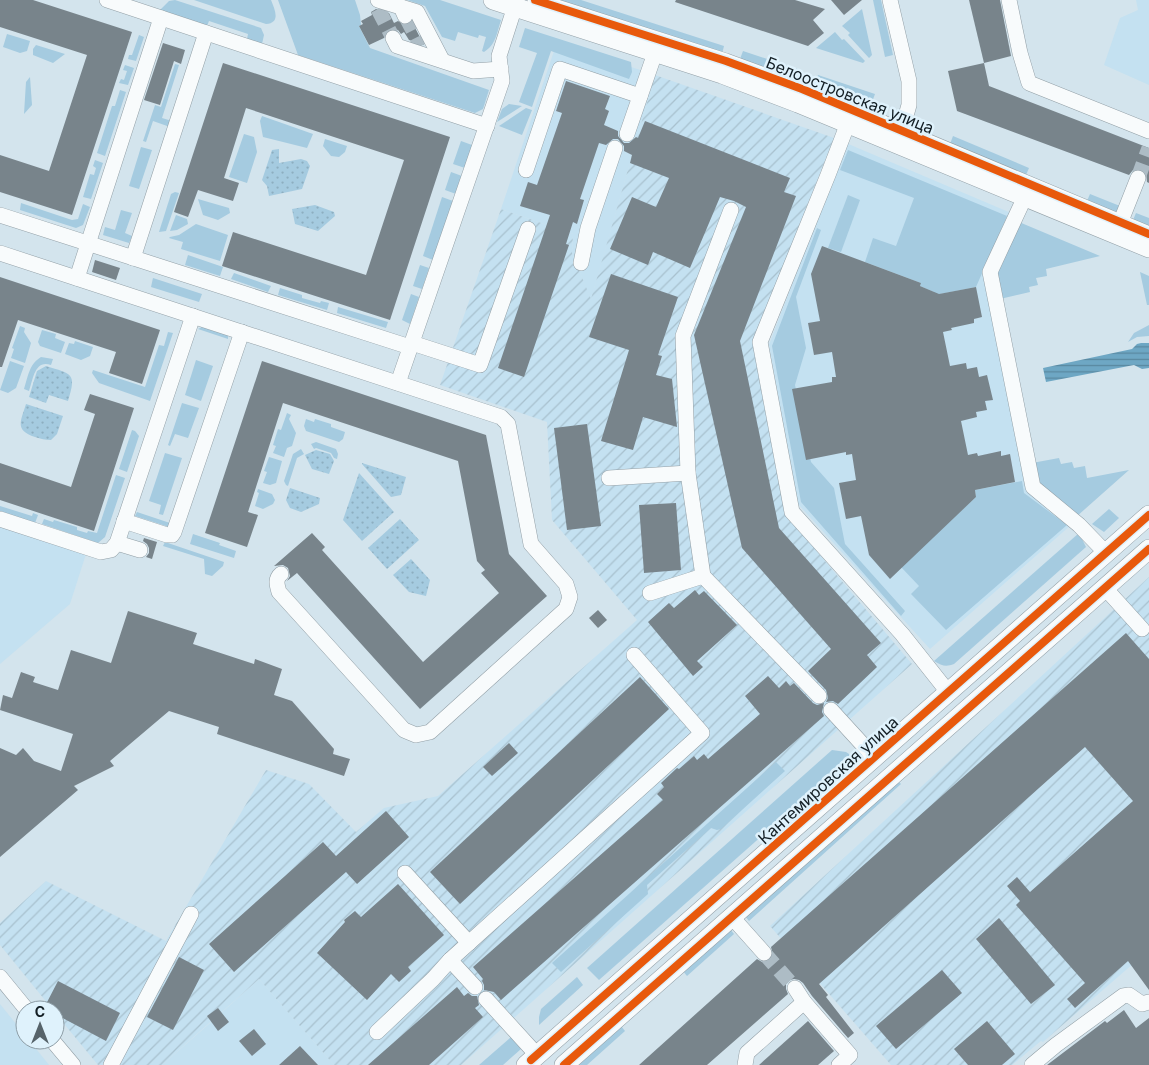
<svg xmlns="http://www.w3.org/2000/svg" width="1149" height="1065" font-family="Inter,sans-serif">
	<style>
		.built { fill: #c4e1f1 }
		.industrial { fill: url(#industrial-furrows) }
		.grass { fill: #a5cbe0 }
		.park { fill: url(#park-dots) }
		.water { fill: url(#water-rules) }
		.building { fill: #78848b }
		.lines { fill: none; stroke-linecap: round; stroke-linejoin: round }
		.minor-tunnel { stroke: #adbcc5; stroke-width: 15; stroke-dasharray: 15 8; stroke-linecap: butt }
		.minor-casing { stroke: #929fa6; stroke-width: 16 }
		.major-casing { stroke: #929fa6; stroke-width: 20 }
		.minor { stroke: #f8fbfc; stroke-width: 15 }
		.major { stroke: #f8fbfc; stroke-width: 19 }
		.cycleway-casing { stroke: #dff2fc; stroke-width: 11 }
		.cycleway { stroke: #e8590c; stroke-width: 8 }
		.labels { text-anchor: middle; stroke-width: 5; stroke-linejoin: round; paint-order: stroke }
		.street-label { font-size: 16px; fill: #131e24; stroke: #dff2fc }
	</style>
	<defs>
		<pattern id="industrial-furrows" width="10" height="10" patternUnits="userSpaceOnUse" patternTransform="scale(1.25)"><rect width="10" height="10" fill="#c4e1f1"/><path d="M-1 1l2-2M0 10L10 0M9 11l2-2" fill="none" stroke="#a8c1ce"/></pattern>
		<pattern id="park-dots" width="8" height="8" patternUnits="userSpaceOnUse" patternTransform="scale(1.25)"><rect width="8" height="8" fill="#a5cbe0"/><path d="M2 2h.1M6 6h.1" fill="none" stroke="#8daec0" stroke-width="1.8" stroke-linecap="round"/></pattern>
		<pattern id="water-rules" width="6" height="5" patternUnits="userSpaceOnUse" patternTransform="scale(1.25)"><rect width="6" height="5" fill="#6ea7c4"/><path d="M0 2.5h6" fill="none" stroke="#59879f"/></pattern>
	</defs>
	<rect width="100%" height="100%" fill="#d3e4ed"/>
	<g class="built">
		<polygon points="1136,0 1149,0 1149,85 1104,65 1120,18 1138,10"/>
		<polygon points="557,42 655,75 591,300 572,253 573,234 501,209"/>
		<polygon points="846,143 1011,213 987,271 1030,489 1071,525 930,649 798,504 769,345"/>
		<polygon points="0,527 86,554 70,604 0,664"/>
		<polygon points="259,979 334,1065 162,1065 209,1024"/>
		<polygon points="0,1004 25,1035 25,1040 29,1040 49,1065 0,1065"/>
	</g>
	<g class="industrial">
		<polygon points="655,75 834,138 753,341 786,515 912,664 461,1065 334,1065 259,979 162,1065 98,1065 55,1013 55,1010 53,1010 0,945 0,923 46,881 166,941 266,770 309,784 356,832 384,808 438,796 637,620 552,520 547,422 440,385 501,209 573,234 572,253 591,299"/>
		<polygon points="1149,577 1149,950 1043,1042 1041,1041 1012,1065 891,1065 770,926"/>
	</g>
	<g class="grass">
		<polygon points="175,0 261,28 264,35 262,44 247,39 248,34 209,21 207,26 160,10 169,1"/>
		<path d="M194,0H271C275,10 281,23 266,24Z"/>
		<polygon points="278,0 355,0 360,15 361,25 359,26 370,48 489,90 483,109 475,113 298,55"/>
		<path d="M407,0H440L501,20C497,32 496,45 484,52L482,51L486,37L479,35L478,38L458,32L455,41L442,37L425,6Z"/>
		<polygon points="551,0 581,0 724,46 722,54"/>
		<polygon points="873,0 881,0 893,55 885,57"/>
		<polygon points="862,9 872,55 869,58 848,35 850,33 842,26"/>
		<polygon points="525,28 631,62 632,72 629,79 551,51 532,107 519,102 537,53 519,47"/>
		<polygon points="835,32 842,40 844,39 865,61 863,63 816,48"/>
		<polygon points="7,34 30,41 27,51 20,53 3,47"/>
		<polygon points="139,35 144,37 136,61 128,59 129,55 132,55"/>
		<polygon points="36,45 65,54 53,63 33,55 33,49"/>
		<polygon points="743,51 801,70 798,78 740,59"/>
		<polygon points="175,64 179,65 162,118 172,121 170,127 153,121 146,142 143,141 155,105 161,107"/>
		<polygon points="125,65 134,68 128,85 119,83 121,79 124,80 127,71 123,70"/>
		<polygon points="818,75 875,94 872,102 815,83"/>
		<polygon points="30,77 32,105 24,114 26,82"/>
		<polygon points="120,90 126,92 105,156 97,153 112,106 115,106"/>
		<polygon points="509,104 522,106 497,122 502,109"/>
		<polygon points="526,108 532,110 522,135 499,126"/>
		<polygon points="262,116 313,134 307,148 263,137 260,121"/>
		<polygon points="244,134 254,137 257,152 247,183 229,177"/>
		<polygon points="953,136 1029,168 1026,175 950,144"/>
		<polygon points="325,139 347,146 345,152 339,157 331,156 323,146"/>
		<polygon points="461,141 472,145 465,168 453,164"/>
		<polygon points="141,147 152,150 139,189 129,186"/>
		<polygon points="848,150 1007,216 976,287 935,295 934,292 920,286 921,283 865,262 873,238 896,246 914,198 840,170"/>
		<polygon points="95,160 103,163 91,199 83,197 90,174 94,175 96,168 93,166"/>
		<polygon points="451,172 462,176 456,194 445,190"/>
		<polygon points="175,192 179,193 166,231 159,232 171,194"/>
		<polygon points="1090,194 1120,206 1117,213 1087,201"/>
		<polygon points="848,195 860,200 841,252 828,248"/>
		<polygon points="442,197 453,201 433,260 423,256"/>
		<polygon points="198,199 229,208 230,213 218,220 203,215"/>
		<polygon points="21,203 72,220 78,219 83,204 90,207 83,225 76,228 20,210"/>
		<polygon points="121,210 132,213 125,233 132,236 129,243 103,235 105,227 115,230"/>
		<polygon points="1136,213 1149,218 1149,227 1133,220"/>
		<polygon points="176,215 187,219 188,224 177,230 170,231"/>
		<polygon points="1019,222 1100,256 1046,269 1047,276 1036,278 1038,285 1029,287 1030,292 1000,299 994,270"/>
		<polygon points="196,224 228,235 220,261 181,249 183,242 169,238 170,237 179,235"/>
		<polygon points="817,228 821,230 796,297 806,348 795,385 811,462 834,488 845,544 905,611 901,616 801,502 772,346"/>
		<polygon points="188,255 223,267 220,276 185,265"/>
		<polygon points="420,265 429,268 422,289 413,286"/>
		<polygon points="1140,272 1149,276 1149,305 1147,305"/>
		<polygon points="234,273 271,286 268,292 231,279"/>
		<polygon points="153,278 202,294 199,302 151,287"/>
		<polygon points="280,288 302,295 302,298 320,303 321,301 329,303 327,310 278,295"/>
		<polygon points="411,294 419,297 410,324 402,320"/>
		<polygon points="338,307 388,322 386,328 337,313"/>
		<polygon points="1149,325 1149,336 1137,337 1128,342 1134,333"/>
		<polygon points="20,326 25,328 24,332 31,343 25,363 11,358 14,349 12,348"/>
		<polygon points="202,327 224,332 228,336 228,339 198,329"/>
		<polygon points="42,330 56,334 55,338 65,342 61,353 40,346 38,342"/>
		<polygon points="168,332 173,333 150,401 99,383 92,373 93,370 145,387 159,345 164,346"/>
		<polygon points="75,341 93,347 90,356 81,360 65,354 69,343 74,344"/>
		<path d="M41,357L53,359L51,365C35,359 33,379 29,391L24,389C28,377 29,364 41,357Z"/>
		<polygon points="196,360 213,366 201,401 185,395"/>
		<polygon points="10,361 24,366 16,388 8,393 0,390"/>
		<polygon points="182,403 199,408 188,438 175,434 170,446 168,445"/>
		<polygon points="287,413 291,415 289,419 296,433 292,446 287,448 284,457 273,453 276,446 273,445 278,429 281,430"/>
		<polygon points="306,419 314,422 315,419 331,424 331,427 345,432 343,439 339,442 306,431 304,426"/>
		<polygon points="132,430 135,431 139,436 127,472 119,469"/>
		<polygon points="316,442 336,449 338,454 337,459 334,458 331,453 316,448 314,449 311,444"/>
		<polygon points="301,449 304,454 297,458 288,486 286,485 284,481 293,454"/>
		<polygon points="165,453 182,458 163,515 159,514 161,505 149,501"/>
		<polygon points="269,457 282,461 276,483 270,485 263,483 267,472 264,471"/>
		<polygon points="1059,458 1061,464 1072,462 1074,468 1085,466 1087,478 1129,470 1076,517 1036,484 1032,463"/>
		<polygon points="116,475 125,478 105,537 98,543 42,524 44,519 53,522 54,520 77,527 77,530 87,533 88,531 97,533"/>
		<polygon points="1022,481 1024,493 1067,525 946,630 911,594 919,586 901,567 976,497 975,490"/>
		<polygon points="258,489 272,494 275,500 273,504 263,509 255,506 259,493 257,492"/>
		<polygon points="0,506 32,516 33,513 38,515 35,523 0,511"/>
		<polygon points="1109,509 1119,518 1104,532 1092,524"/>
		<polygon points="137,512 173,524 172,528 135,516"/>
		<path d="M1079,533L1086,547L954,664C946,667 942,666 934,661Z"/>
		<polygon points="193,534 220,543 219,545 236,551 234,558 190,544"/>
		<polygon points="165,542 224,562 223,566 212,576 205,574 204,559 163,546"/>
		<polygon points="832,750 846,752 852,756 599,980 587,968"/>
		<polygon points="776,762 785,771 721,829 717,830 711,828 647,885 648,894 561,972 552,963"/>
		<polygon points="897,780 901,784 749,921 745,916"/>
		<polygon points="730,929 734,934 687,976 683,971"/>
		<polygon points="577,977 583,985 539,1025 539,1017 541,1009"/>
		<polygon points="621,1026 625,1031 587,1065 577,1065"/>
		<polygon points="511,1037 521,1049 503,1065 479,1065"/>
	</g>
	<g class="park">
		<polygon points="279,149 279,163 301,159 307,161 310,166 302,189 269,196 267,186 262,180 272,150"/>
		<polygon points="315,205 334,212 335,216 318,231 295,224 292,209"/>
		<path d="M46,366C72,374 77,373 68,401L49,395L46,403L29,397L37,371Z"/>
		<path d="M26,404L63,416L57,434L51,440C45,440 41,439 35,437C14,430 21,421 26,404Z"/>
		<polygon points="316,450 330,454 334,461 329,474 312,469 305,455"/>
		<polygon points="362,463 406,477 401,495 391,497 362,464"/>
		<polygon points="359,473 394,512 362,541 343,520"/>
		<polygon points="290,488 320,498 319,504 301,512 290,508 286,500"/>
		<polygon points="400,519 419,540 387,569 368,548"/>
		<polygon points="411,559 430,580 426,596 409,592 393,575"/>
	</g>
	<polygon class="water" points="1141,343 1149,343 1149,368 1142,369 1134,365 1046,382 1043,368 1132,349 1137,344"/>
	<g class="building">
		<polygon points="0,0 33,0 132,32 72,215 0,192 0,155 49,171 87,55 0,27"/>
		<polygon points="676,0 795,0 825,9 813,20 824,33 808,46 675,2"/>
		<polygon points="831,0 862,0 844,15"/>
		<polygon points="969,0 1000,0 1011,56 984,63"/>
		<polygon points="376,9 389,13 394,23 398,21 404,25 412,22 424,45 409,40 404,32 401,34 398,30 393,29 386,32 384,38 369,45 359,26 363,24 361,21 372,15 371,12"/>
		<polygon points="163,43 185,50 181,64 174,61 160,105 144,100"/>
		<polygon points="223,63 450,137 390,320 222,266 233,232 366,275 404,160 246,108 224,178 239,183 233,201 198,190 188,217 174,212"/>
		<polygon points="984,63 989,86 1149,148 1149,183 1147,182 1146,173 1141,169 1133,170 1129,175 957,111 948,71"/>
		<polygon points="566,81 610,96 605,109 609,111 604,125 618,131 618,136 624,143 629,143 636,137 638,138 645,121 790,178 784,192 796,196 740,341 779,528 881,643 867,655 877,667 838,704 833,701 826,702 828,698 826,690 808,671 831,649 742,548 694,335 746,207 734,201 720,197 690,268 653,252 648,265 610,249 632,197 656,207 669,178 630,163 632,155 624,151 624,146 618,139 613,139 606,145 599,143 580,199 584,200 577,224 573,222 566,244 569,245 524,377 498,368 550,215 520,206 528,182 537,185 562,113 556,111"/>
		<polygon points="822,246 921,283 920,286 939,294 976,287 982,317 974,319 974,323 951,328 952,330 943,332 950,366 966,363 967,369 977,367 979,377 987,375 993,400 985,401 987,410 976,412 977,417 961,421 968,455 977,453 978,456 1001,451 1001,456 1010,454 1015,482 975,490 976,497 890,579 869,555 861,516 846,519 839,483 856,480 852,454 846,455 846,452 806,460 792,389 832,382 832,377 836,377 832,352 814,355 808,323 820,321 811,274"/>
		<polygon points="95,260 120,268 116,280 92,272"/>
		<polygon points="611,274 678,297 658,355 662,356 656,375 672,379 677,427 643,417 633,450 601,441 629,350 589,337"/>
		<polygon points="0,277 160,330 142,384 109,373 116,352 18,320 2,367 0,367"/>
		<polygon points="262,361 486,435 509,554 547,596 420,709 297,573 287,581 290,576 288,568 283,565 274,566 312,533 325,547 322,550 423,662 499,593 481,573 485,570 477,561 458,461 283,403 248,512 258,515 247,547 205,533"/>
		<polygon points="90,394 134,408 94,531 0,500 0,463 71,487 95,414 84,410"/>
		<polygon points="587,424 601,526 567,530 554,428"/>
		<polygon points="676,503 681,570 644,573 639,505"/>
		<polygon points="144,538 157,542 152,559 146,557 149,553 149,548 147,544 143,541"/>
		<polygon points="695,590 699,595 704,591 737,625 697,661 703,667 693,676 648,622 669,603 674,608"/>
		<polygon points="598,610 607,620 598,628 589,618"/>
		<polygon points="128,611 197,633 193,644 254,664 255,659 282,669 274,695 292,701 334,749 333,754 350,759 344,776 217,734 219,727 169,711 110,761 114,766 74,786 78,790 0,857 0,748 16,755 23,748 34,761 61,771 73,734 0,710 3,695 12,698 21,672 35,677 33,682 58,690 71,650 111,663"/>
		<polygon points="1126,633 1149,659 1149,990 1128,961 1075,1008 1067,999 1085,983 1016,905 1020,901 1007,886 1017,877 1030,892 1133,801 1085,747 819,984 828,995 826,997 854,1033 848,1038 812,996 803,983 799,980 794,979 790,980 786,984 786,989 788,994 707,1065 639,1065 757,959 762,962 770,960 773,955 771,947"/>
		<polygon points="768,676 779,688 786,681 790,686 794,683 813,703 817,705 824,703 822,712 824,716 501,1000 494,992 484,990 484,985 482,981 483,979 473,967 663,800 657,794 664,787 661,783 677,768 679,769 694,756 697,760 704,754 708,759 760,714 745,696"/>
		<polygon points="640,677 669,709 460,904 430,872"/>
		<polygon points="509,743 518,753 492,776 483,767"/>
		<polygon points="386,811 409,837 357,884 346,872 234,972 209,944 323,842 336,856"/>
		<polygon points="398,884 444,935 408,967 411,971 399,982 391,974 367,1000 317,953 345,922 344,920 355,911 361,917"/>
		<polygon points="999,918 1055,985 1031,1004 976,939"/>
		<polygon points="179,957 204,970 173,1030 147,1017"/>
		<polygon points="942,970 962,993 896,1049 876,1026"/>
		<polygon points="58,981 120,1013 106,1041 55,1014 55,1010 47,1010 44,1008"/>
		<polygon points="457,987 464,996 468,993 472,996 477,996 479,1005 475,1008 483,1017 429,1065 368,1065"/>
		<polygon points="218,1008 229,1022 218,1031 207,1016"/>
		<polygon points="1124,1010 1136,1028 1149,1018 1149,1065 1047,1065 1105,1021 1107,1023"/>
		<polygon points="808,1021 834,1051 818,1065 759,1065"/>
		<polygon points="987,1021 1015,1054 1002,1065 968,1065 954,1049"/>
		<polygon points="254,1029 266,1044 252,1056 239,1041"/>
		<polygon points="300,1046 318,1065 279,1065"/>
	</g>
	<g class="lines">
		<g class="minor-tunnel">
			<polyline points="378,9 393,38"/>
			<polyline points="406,17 421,46"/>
			<polyline points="1138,178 1149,148"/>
			<polyline points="764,953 795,988"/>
		</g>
		<defs>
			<g id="minor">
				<polyline points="107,0 487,126"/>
				<polyline points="378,0 401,7 405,16"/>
				<polyline points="535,0 726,61 802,89 1149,234"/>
				<polyline points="890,0 909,81 909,105 899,140"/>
				<polyline points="1009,0 1020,53 1029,83 1149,131"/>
				<polyline points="401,7 417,12 442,60"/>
				<polyline points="393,38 397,46 473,71 501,69"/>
				<polyline points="848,123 828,175 760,342 792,512 902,634 948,692"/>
				<polyline points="627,134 655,53"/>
				<polyline points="526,170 560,69 640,96"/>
				<polyline points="1029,188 990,272 1033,487 1079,525 1106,553"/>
				<polyline points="731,210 683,336 688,473 703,576 819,696"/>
				<polyline points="0,215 410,347"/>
				<polyline points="1117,231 1138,178"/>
				<path d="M0,253L501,417L508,424L531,544L566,584L570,597L566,609L430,732L416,735L404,730L279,592C277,585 275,579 281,574"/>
				<polyline points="133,258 206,33"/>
				<polyline points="581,263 588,228 615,148"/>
				<polyline points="77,278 161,18"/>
				<polyline points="412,343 480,365 528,229"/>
				<polyline points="398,383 502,81 499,56 517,0"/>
				<polyline points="609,478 688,473"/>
				<polyline points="0,519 101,552 111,550 117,543 193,316"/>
				<polyline points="124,521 167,535 172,535 174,532 242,332"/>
				<polyline points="117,543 140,550"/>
				<polyline points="1105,588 1142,629"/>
				<polyline points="650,593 703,576"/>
				<polyline points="831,710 874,757"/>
				<polyline points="405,873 469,943"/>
				<polyline points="731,916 764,953"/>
				<polyline points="0,977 27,1010"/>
				<polyline points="475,987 450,960 702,733 634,655"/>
				<polyline points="795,988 804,1002 850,1055 839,1065"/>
				<polyline points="486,999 537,1055"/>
				<polyline points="377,1032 433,979 450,960"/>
				<polyline points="52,1040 73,1065"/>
				<polyline points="111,1065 191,914"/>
				<polyline points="745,1065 747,1053 804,1002"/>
				<polyline points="1032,1065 1056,1045 1123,996 1129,995 1142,1004 1149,1002"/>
			</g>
			<g id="major">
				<polyline points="493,0 722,74 798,103 1149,248"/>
				<polyline points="526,1065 1149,515"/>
				<polyline points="564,1065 1149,549"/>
			</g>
		</defs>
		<use href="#minor" class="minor-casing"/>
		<use href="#major" class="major-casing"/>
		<use href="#minor" class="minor"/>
		<use href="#major" class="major"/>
		<defs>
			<g id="cycleway">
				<polyline points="535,0 726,61 802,89 1149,234"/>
				<polyline points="531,1060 1149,515"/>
				<polyline points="564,1065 1149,549"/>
			</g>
		</defs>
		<use href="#cycleway" class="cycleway-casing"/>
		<use href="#cycleway" class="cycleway"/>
	</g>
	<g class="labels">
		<g class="street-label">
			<text transform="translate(850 95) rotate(22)" y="6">Белоостровская улица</text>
			<text transform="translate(828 780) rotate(-42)" y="6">Кантемировская улица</text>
		</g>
	</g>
	<g transform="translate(40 1025)"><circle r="24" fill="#dff2fc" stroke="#8d9da6"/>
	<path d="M0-4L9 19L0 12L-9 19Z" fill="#56636a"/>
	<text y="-8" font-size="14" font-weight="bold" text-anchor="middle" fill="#131e24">С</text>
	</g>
</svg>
